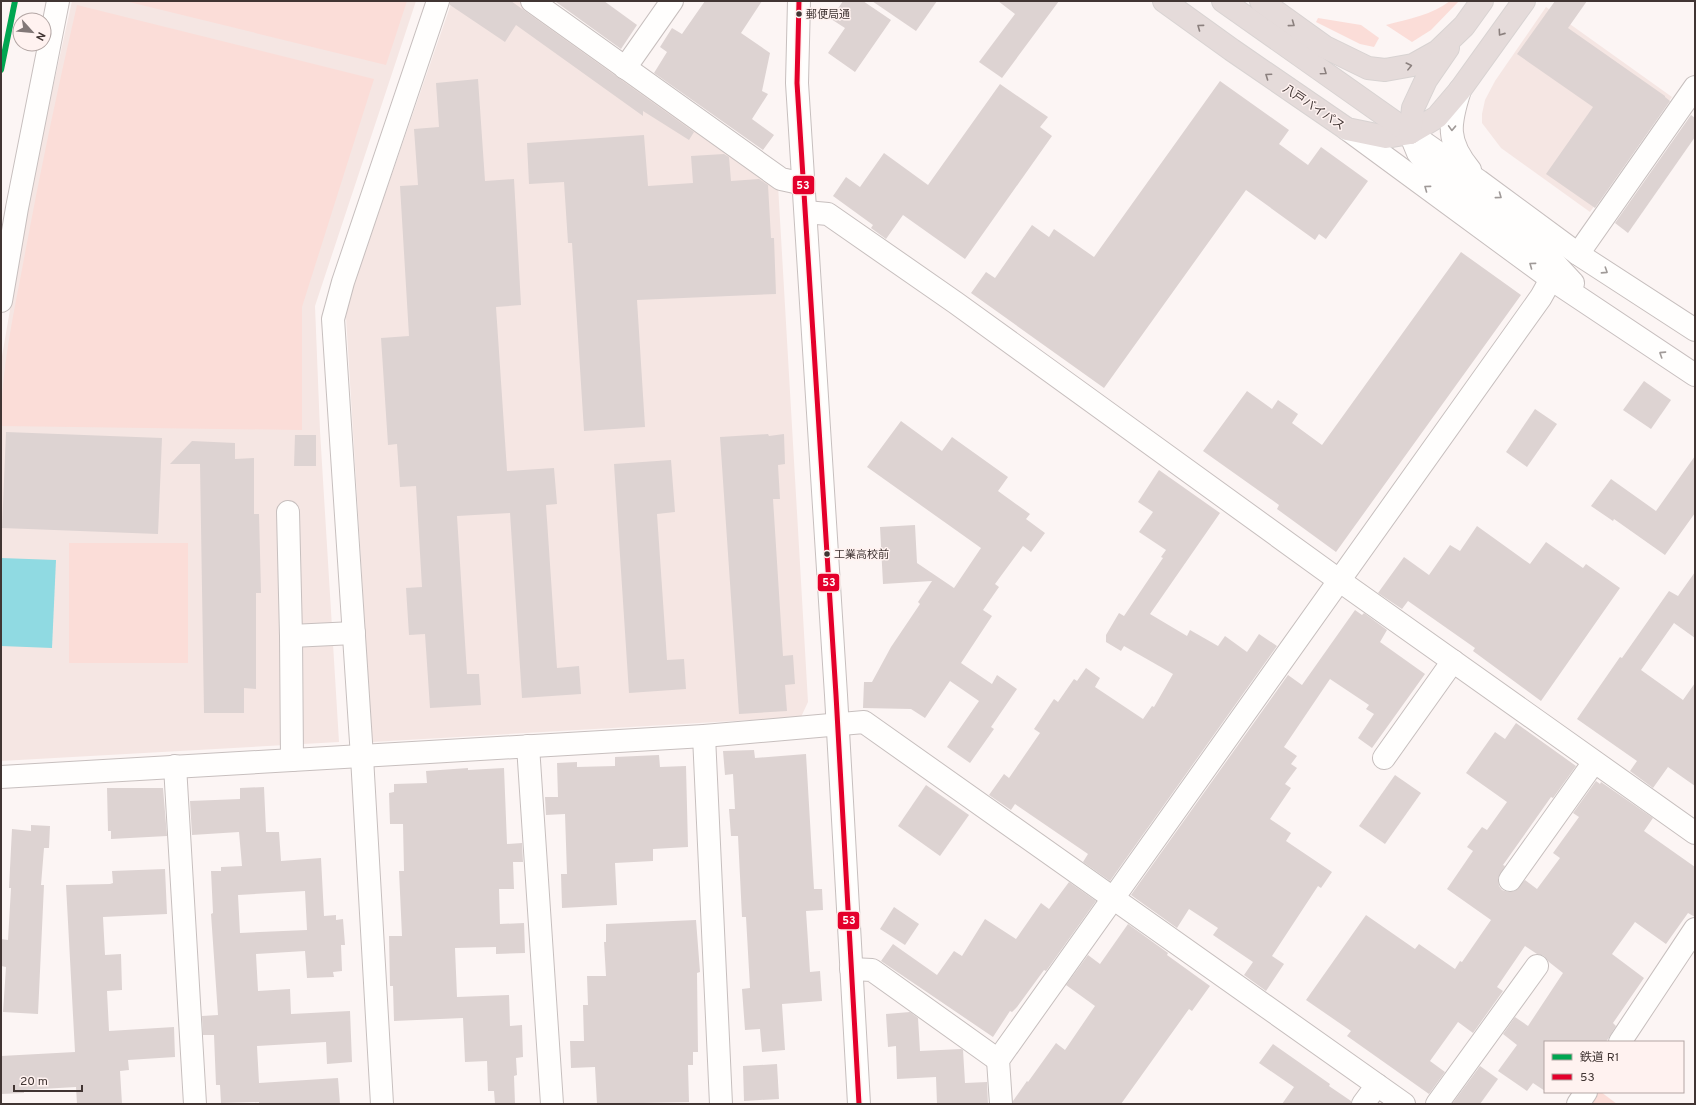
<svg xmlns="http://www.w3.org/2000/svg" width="1696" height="1105" font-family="Overpass,'Noto Sans JP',sans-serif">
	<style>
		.built { fill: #f5e6e3 }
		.green { fill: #fbddd8 }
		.water { fill: #90dae2 }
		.building { fill: #ddd3d2; fill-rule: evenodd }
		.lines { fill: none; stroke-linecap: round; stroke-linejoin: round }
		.minor-casing { stroke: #c7bfbe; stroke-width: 24 }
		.highway-casing { stroke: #d8d3d2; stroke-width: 24 }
		.minor { stroke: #fffefd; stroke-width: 22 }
		.highway { stroke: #e5dbda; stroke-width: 22 }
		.bus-1-casing { stroke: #fff2f0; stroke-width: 8 }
		.bus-1 { stroke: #e4002b; stroke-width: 5 }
		.rail-1-casing { stroke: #fff2f0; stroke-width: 9 }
		.rail-1 { stroke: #00a651; stroke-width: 6 }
		.oneway { stroke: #8b807e }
		.oneway2 { stroke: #a09a98 }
		.bus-dot { fill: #413533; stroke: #fff2f0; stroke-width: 1.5 }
		.labels { text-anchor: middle; stroke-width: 3; stroke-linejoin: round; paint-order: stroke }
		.bus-label { font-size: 11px; fill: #413533; stroke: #fff2f0; text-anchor: start }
		.street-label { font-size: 12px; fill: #413533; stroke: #fff2f0 }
		.line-badge { stroke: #fff2f0; stroke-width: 1.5 }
		.badge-label { font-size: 11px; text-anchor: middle; font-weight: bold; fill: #fff }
	</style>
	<rect width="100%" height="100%" fill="#fcf5f4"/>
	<g class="built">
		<polygon points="72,1 416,1 315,306 320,431 339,742 1,761 1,362 32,182"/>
		<polygon points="452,1 520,1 634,84 778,185 808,702 801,717 372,742 346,317 350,295"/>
		<polygon points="1546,7 1672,97 1590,212 1501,148 1482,123 1482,114 1485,100 1495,81"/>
	</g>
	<g class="green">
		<polygon points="125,1 407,1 386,65"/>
		<path d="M1450,1H1459L1431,30L1412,42L1386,25C1408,19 1432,15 1450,1Z"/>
		<path d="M77,5L374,79L302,307V430L1,426C1,371 13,317 23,264C39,177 57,91 77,5Z"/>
		<polygon points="1318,18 1361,25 1379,38 1374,47 1360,44 1316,22"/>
		<rect x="69" y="543" width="119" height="120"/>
		<polygon points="1596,1092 1601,1092 1617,1104 1588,1104"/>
	</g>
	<polygon class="water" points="1,558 56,560 52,648 1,646"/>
	<g class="building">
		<polygon points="450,1 511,1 694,132 689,140 643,111 643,116 516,25 505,42 450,5"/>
		<polygon points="557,1 604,1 637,25 621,49 556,2"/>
		<polygon points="705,1 762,1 741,33 770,53 762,91 768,94 752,119 774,135 763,150 654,73 667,52 660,47 672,28 682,34"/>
		<polygon points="843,1 863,1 891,20 855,72 828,53 845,28 831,19"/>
		<polygon points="872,1 937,1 916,31"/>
		<polygon points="998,1 1059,1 1002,78 979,62 1015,14"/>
		<polygon points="1555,1 1587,1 1568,28 1665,96 1665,97 1670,101 1595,208 1546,174 1593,107 1517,54"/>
		<polygon points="478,79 485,181 514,179 521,305 496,307 507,471 554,468 557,504 546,505 557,668 579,666 581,694 522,698 510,513 457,516 467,674 479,674 481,705 430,708 425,634 409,635 406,588 422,587 416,486 400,487 397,444 388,445 381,338 409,336 400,186 418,185 414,129 439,127 436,83"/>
		<polygon points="1220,81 1289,130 1279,144 1308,165 1321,147 1368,181 1326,239 1319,234 1315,240 1246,190 1104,388 971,293 986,272 995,278 1032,225 1049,237 1054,229 1094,257"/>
		<polygon points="1000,84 1048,117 1040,127 1052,136 965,259 903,215 886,239 871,228 873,225 833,196 846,177 860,187 884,153 928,185"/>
		<polygon points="1691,115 1695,118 1695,137 1628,233 1615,223"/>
		<polygon points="644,135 648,186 693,183 691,156 724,154 729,157 731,181 759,179 768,185 771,238 774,238 776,294 637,300 645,427 584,431 572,243 568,243 564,182 529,184 527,143"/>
		<polygon points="1461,252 1521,295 1336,552 1277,509 1279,505 1203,451 1247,391 1272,409 1278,400 1298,414 1292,423 1322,445"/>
		<polygon points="1644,381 1671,400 1651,429 1623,410"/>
		<polygon points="1535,409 1557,424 1527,467 1506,452"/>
		<polygon points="901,421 942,451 952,437 1008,477 998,491 1030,514 1026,519 1045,533 1031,552 1023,546 995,584 999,587 983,610 992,616 961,663 992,684 997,675 1017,689 991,727 994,729 970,763 947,747 979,701 950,681 925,718 911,709 863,708 864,682 872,682 891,647 920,604 918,602 932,581 883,584 880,527 915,525 917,563 954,588 981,548 867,467"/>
		<polygon points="6,432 162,438 158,534 2,528"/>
		<polygon points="768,434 769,436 784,434 785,464 778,465 780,499 773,499 783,656 793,655 795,684 785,685 787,711 739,714 720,437"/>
		<polygon points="295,435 316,435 316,466 294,466"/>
		<polygon points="192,441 235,443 235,459 254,458 254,514 259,514 261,593 256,593 256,689 244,688 244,713 204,713 200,464 170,464"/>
		<polygon points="1695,456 1695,513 1665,555 1614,519 1613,521 1591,506 1611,479 1656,511"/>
		<polygon points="671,460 675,512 657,514 667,660 684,659 686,689 629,693 614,464"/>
		<polygon points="1159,470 1220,513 1150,614 1187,636 1190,630 1218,646 1225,636 1247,652 1259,634 1277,646 1110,881 1083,862 1088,854 1015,804 1011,810 989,795 1004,774 1009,778 1040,733 1034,729 1054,699 1058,702 1074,679 1077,681 1086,668 1100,678 1095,687 1143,719 1152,706 1154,707 1173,674 1124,646 1121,651 1106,642 1106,635 1119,613 1124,616 1163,558 1161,557 1166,550 1139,532 1153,512 1138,502"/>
		<polygon points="1477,526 1530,564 1546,542 1583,568 1586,564 1620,588 1541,701 1473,651 1475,648 1408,601 1402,609 1378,593 1404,557 1429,575 1450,545 1460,551"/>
		<polygon points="1695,572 1695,638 1674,623 1641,670 1683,700 1695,683 1695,786 1668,767 1653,788 1630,771 1637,761 1577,719 1620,657 1622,658 1669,591 1678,596"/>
		<polygon points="1355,610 1362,615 1364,613 1387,630 1380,642 1425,674 1372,748 1358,738 1374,714 1366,709 1369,705 1330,679 1284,747 1297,756 1291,764 1297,768 1285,784 1291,788 1270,819 1291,833 1286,841 1332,872 1321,888 1318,886 1272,956 1284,964 1266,991 1244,975 1253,962 1213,935 1218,928 1189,909 1177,928 1131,895 1288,675 1302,685"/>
		<polygon points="1516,723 1576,766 1553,798 1551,797 1503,865 1505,866 1498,879 1499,886 1502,890 1508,892 1515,891 1525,880 1537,889 1560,858 1553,853 1579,817 1573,813 1596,781 1600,784 1601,782 1653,818 1644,831 1695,867 1695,917 1688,913 1666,944 1635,922 1612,954 1644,978 1613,1023 1616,1026 1606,1042 1545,1042 1545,1091 1533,1083 1527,1091 1498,1071 1517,1045 1503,1034 1515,1017 1528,1026 1563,973 1549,962 1544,956 1537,954 1525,946 1497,987 1503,991 1473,1033 1458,1022 1430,1061 1445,1072 1429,1094 1347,1036 1351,1031 1306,1000 1366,915 1415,949 1419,944 1455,969 1460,961 1462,962 1491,920 1447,889 1473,851 1467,847 1482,827 1487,830 1507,802 1466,773 1495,732 1505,739"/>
		<polygon points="754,750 755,758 806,754 814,889 822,889 823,910 806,911 810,972 820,971 822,1001 782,1004 785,1050 762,1052 760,1029 745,1030 742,989 750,988 746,917 742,917 738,836 731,836 729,809 735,809 733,774 725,775 723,751"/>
		<polygon points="659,755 660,767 686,766 688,847 653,849 653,861 615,863 617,905 562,908 561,874 567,874 565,814 546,815 545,797 558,797 557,763 577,762 577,767 615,766 615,757"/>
		<polygon points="468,768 468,770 504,768 507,844 522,843 523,862 513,862 514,889 499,889 500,924 524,923 525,953 496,954 496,947 455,948 457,997 509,995 510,1026 522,1025 523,1057 516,1058 517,1075 514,1076 515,1104 495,1104 494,1091 488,1091 487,1061 465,1062 463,1018 394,1021 393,986 390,986 389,936 402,936 399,871 404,871 403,824 390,824 389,793 394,792 394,784 427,783 426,771"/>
		<polygon points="1395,775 1421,793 1385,844 1359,826"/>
		<polygon points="926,785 969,815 940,856 898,826"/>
		<path d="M264,787L266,832H279L281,861L321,858L324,916L336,915V920L343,919L345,945H341L342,971L333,972L334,977L307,978L305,951L256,954L258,991L290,989L291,1014L350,1011L352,1062L327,1064L326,1042L257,1046L259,1083L338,1078L340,1104H259V1102L221,1103L220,1085H216L214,1035H203L202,1016L218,1015L211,914L213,913L211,871H221V867L242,866L239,832L192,835L190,801L240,799V788ZM305,891L307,930L240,933L238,895Z"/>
		<polygon points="107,788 163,788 167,836 111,839 111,831 108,831"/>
		<polygon points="31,825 50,826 49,848 44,848 41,885 44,885 38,1014 3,1012 6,967 1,966 1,939 8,940 11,888 9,888 12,829 31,831"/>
		<polygon points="165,869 167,914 103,917 105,955 121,954 122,990 107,991 109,1031 174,1027 175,1057 128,1060 129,1070 120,1071 122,1104 77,1104 76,1087 24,1090 24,1093 1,1094 1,1056 75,1052 66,885 110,884 113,883 112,871"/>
		<polygon points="1069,882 1096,901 1046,971 1044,970 1017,1007 1012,1012 1010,1011 993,1037 881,961 893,944 937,975 954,951 962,956 985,919 1016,939 1041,903 1049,909"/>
		<polygon points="894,907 919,924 905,945 880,929"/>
		<polygon points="696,920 700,972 697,973 698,1052 693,1052 693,1065 688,1065 689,1102 597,1104 595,1067 571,1068 570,1041 584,1041 583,1005 588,1005 587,976 606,976 604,942 606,942 606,924"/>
		<polygon points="1128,924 1168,953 1167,955 1210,986 1192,1011 1189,1009 1121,1104 1013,1104 1013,1101 1027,1081 1028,1082 1056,1043 1065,1050 1095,1006 1066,985 1088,955 1100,964"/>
		<polygon points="910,1012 918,1018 920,1051 961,1049 963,1050 965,1083 987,1082 988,1104 937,1104 936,1077 897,1079 896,1046 888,1047 886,1014"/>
		<polygon points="1273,1044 1330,1084 1329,1086 1351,1101 1351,1104 1282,1104 1294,1087 1259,1063"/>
		<polygon points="777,1064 779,1099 744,1101 743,1066"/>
		<polygon points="1480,1066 1498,1079 1480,1104 1452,1104"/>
	</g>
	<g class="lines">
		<defs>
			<g id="minor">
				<polyline points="532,1 781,179 804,184"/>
				<polyline points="799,1 797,83 836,695 859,1104"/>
				<polyline points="625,68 672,1"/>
				<path d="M1460,90C1449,124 1446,141 1470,170"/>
				<polyline points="1347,129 1551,279 1695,375"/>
				<polyline points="1410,133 1479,181 1578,254 1695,330"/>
				<polyline points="1411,136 1418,153 1430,169 1458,191 1548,256 1573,283"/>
				<polyline points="806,212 828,214 956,303 1340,581 1695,833"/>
				<polyline points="1578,254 1695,87"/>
				<polyline points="1,301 17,208 58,1"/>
				<polyline points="288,512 291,636"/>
				<polyline points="704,736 721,1104"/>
				<polyline points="528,746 552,1104"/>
				<polyline points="1384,758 1453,661"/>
				<polyline points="292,760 291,636 354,633"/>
				<polyline points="175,766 195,1104"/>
				<polyline points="1,777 704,736 864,722 1404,1104"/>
				<polyline points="1510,880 1594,762"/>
				<polyline points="851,969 872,970 998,1060"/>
				<polyline points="1620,1042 1695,929"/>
				<polyline points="382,1104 362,757 333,319 343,282 438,1"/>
				<polyline points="1001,1104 998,1060 1541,297 1551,279"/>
				<polyline points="1363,1104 1377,1085"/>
				<polyline points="1437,1104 1537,966"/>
				<polyline points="1578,1104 1586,1092"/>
			</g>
			<g id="highway">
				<polyline points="1164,1 1232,50 1347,129 1386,137 1410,133 1437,117 1460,90 1524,1"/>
				<polyline points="1223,1 1410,133"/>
				<polyline points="1261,1 1325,47 1368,68 1385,70 1413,65 1438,51 1464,26 1482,1"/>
				<polyline points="1410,133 1413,108 1426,80 1448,48"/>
			</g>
		</defs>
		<use href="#minor" class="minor-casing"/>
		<use href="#highway" class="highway-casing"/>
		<use href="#minor" class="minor"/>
		<use href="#highway" class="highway"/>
		<defs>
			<polyline id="bus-1" points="799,1 797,83 836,695 859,1104"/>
		</defs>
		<use href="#bus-1" class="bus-1-casing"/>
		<use href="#bus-1" class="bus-1"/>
		<defs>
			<polyline id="rail-1" points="1,70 15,1"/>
		</defs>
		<use href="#rail-1" class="rail-1-casing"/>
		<use href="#rail-1" class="rail-1"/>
	</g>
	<defs><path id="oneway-chevron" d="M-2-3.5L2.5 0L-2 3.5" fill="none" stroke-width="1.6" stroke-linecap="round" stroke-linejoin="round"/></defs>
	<g class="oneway">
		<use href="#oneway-chevron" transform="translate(1292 24) rotate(36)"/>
		<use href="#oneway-chevron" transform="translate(1200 27) rotate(-144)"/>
		<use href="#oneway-chevron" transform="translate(1501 33) rotate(125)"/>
		<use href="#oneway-chevron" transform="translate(1409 66) rotate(-14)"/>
		<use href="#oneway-chevron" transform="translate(1324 72) rotate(35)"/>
		<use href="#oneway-chevron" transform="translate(1268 76) rotate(-145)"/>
	</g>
	<g class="oneway2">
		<use href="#oneway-chevron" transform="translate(1452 128) rotate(92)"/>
		<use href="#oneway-chevron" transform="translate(1427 188) rotate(-144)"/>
		<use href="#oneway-chevron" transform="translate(1499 196) rotate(36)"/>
		<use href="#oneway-chevron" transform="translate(1532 265) rotate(-144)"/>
		<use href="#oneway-chevron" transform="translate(1605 271) rotate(33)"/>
		<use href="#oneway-chevron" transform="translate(1662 354) rotate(-147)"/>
	</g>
	<g class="bus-dot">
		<circle cx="799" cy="14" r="3.5"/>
		<circle cx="827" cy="554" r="3.5"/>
	</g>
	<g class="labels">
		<g class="bus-label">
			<text x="806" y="18">郵便局通</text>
			<text x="834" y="558">工業高校前</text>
		</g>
		<g class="street-label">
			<text transform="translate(1314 107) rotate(34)" y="4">八戸バイパス</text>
		</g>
	</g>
	<g class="line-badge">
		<rect x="792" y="175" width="23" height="20" rx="4" fill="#e4002b"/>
		<rect x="817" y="573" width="23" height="19" rx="4" fill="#e4002b"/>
		<rect x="837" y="911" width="23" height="19" rx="4" fill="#e4002b"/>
	</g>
	<g class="badge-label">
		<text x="803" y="189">53</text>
		<text x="829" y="586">53</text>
		<text x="849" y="924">53</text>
	</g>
	<rect width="1696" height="1105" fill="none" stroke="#413533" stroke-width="4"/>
	<rect x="1544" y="1041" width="140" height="52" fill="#fff2f0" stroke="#b3a6a4"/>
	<rect x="1552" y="1054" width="20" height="6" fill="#00a651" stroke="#b3a6a4"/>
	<text x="1580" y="1061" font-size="12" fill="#413533">鉄道 R1</text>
	<rect x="1552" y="1074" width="20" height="6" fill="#e4002b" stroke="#b3a6a4"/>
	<text x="1580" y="1081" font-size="12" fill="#413533">53</text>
	<g transform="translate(32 32) rotate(117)"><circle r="19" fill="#fff2f0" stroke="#b3a6a4"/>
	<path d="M0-3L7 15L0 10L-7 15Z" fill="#827877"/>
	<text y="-6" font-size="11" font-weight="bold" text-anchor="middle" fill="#413533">N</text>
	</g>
	<path d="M14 1085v6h68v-6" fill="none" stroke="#413533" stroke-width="2"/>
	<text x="20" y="1085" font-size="12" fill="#413533" stroke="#fff2f0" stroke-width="3" paint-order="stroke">20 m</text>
</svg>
